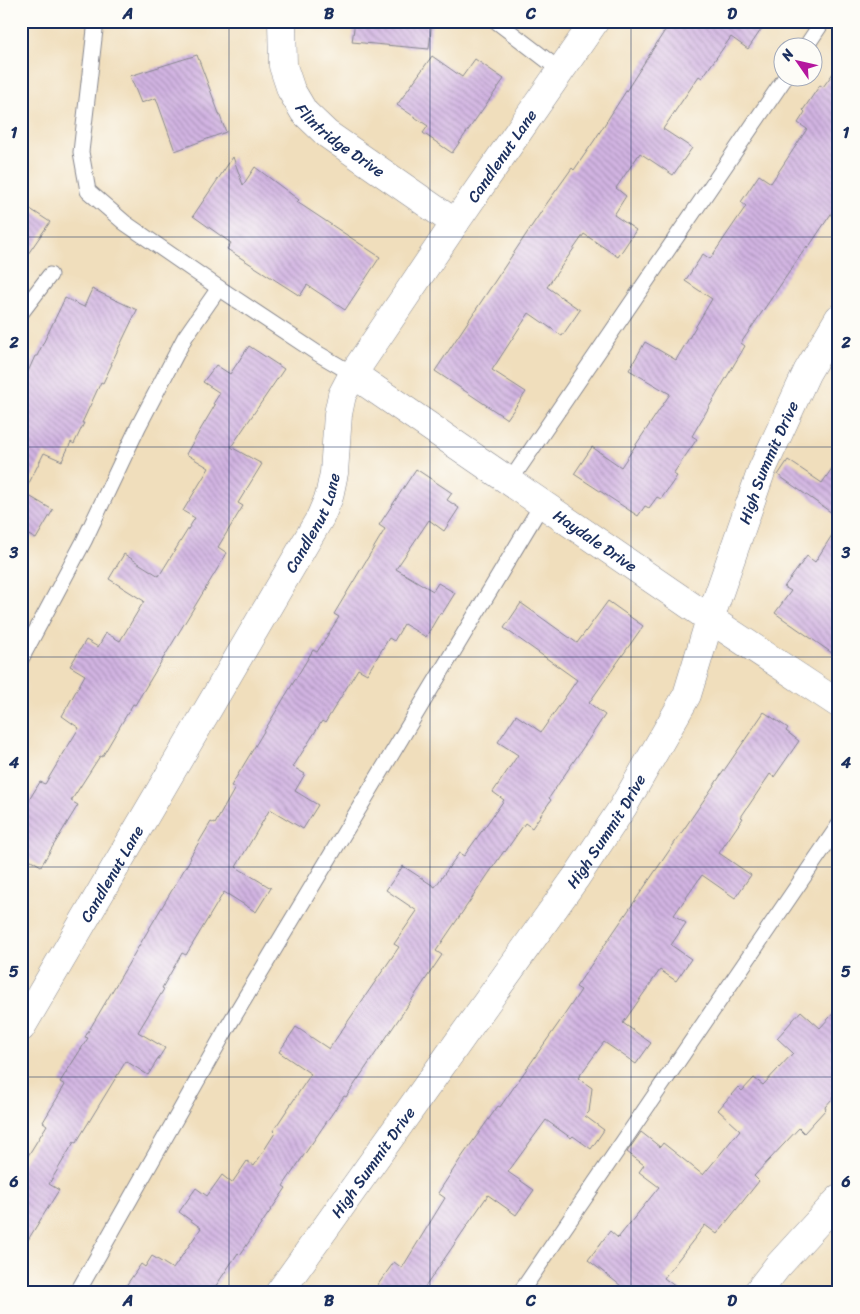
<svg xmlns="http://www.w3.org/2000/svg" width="860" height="1314" font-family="Sriracha,sans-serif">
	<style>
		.building { fill: url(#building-back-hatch) }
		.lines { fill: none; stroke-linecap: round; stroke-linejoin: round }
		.lane-casing { stroke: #86868d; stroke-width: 17 }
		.street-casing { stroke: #86868d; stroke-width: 29 }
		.lane { stroke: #fff; stroke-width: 15 }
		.street { stroke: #fff; stroke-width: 28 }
		.grid { fill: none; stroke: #1b2f5e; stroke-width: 1; stroke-opacity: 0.55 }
		.labels { text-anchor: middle; stroke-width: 5; stroke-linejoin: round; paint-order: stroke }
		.street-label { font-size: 16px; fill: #1b2f5e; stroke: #fdfcf7 }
		.neatline { fill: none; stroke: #1b2f5e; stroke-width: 2 }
		.grid-label { font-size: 16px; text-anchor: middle; font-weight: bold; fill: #1b2f5e }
	</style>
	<defs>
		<pattern id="building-back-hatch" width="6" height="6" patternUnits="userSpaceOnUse" patternTransform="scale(1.25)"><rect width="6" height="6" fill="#d2b4e2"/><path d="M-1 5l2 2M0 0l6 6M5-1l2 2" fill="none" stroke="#aa93ba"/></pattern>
	</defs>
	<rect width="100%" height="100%" fill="#fdfcf7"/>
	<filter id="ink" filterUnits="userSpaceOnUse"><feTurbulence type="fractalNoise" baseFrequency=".02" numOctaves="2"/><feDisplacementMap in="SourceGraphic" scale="10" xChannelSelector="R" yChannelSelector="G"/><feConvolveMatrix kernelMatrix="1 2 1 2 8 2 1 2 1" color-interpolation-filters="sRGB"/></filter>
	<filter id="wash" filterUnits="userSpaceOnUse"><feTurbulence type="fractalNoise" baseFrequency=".0096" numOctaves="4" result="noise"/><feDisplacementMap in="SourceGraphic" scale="20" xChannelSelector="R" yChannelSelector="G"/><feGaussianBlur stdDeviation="1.12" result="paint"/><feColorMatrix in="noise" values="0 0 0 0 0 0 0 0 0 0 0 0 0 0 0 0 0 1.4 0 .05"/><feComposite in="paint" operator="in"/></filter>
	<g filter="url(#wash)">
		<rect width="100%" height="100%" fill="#f0debc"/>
		<g id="blocks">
			<g class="building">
				<polygon points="355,21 432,21 429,49 352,42"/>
				<polygon points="671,21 767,21 748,49 731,37 702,78 699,76 663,129 692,148 673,175 640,153 616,188 626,196 614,215 636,230 618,257 584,234 547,287 580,310 562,336 529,313 492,370 526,392 507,419 435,371 545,206 572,168 574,170 594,141"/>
				<polygon points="197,55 226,132 175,151 156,98 141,103 130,76"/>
				<polygon points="432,56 462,77 475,59 504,79 452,153 423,133 428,126 397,105"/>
				<polygon points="839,65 839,202 808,248 807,246 741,343 745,346 692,436 697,439 673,474 677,476 661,499 657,497 649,508 645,506 638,516 574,474 592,447 621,467 670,394 629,370 645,342 676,360 712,299 685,281 703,254 710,259 746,206 741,202 759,175 771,183 807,129 798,123 805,112 803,110 820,85 823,87"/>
				<polygon points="233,157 243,185 255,167 299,200 297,202 380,257 345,310 307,285 300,296 227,249 231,243 193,216"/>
				<polygon points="21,203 50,222 21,264"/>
				<polygon points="92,289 137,310 111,364 112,364 103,383 101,382 82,423 84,423 74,444 71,442 62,461 44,453 24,493 53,510 36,539 21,531 22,385 35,356 37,356 65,298 84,307"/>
				<polygon points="249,346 284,369 231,447 262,464 238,503 243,506 218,547 227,553 135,705 133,704 102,757 100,756 71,801 78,805 41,866 21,854 21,813 40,782 45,784 79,728 62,716 85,675 70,666 86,640 98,647 106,633 120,641 144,601 109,579 124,554 159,576 195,518 183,511 209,468 186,454 215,405 213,404 220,393 203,382 216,365 230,374"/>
				<polygon points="839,458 839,518 778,475 788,460 822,483"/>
				<polygon points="416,469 452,493 447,500 459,508 444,531 429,520 396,569 433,591 438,583 455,593 442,614 440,613 426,637 404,624 394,641 389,638 367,674 358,669 325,723 322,721 293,767 305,774 295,791 318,805 303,829 270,809 236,867 271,888 256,912 224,892 186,955 182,953 162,988 164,989 138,1032 165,1048 148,1075 126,1061 76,1143 74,1142 49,1184 59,1190 21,1251 21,1167 47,1125 43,1122 65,1085 60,1082 88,1038 85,1037 191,858 190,857 211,822 215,824 235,788 231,786 313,650 317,652 339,617 334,614 385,529 379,525"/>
				<polygon points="839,524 839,658 775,613 791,591 784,587 807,556 815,562"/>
				<polygon points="608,601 643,626 589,703 605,715 549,798 551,800 532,828 525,823 505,852 504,851 436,951 442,955 346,1097 344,1096 283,1186 286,1188 240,1255 238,1253 211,1293 121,1293 141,1264 145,1267 152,1256 173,1269 201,1228 179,1212 196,1188 207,1196 222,1175 232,1183 247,1161 254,1166 275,1133 273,1131 311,1074 279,1052 296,1027 329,1049 399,947 394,944 417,911 386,890 403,866 435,887 459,853 464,856 504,800 493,792 518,755 498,742 516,715 541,732 577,680 504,628 521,603 577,643"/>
				<polygon points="764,712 788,728 786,731 799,741 774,777 770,774 741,817 743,818 719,853 751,875 735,898 702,875 674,915 686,923 671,945 691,959 676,981 660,970 623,1023 651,1043 636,1064 604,1042 578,1078 592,1088 589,1112 585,1116 604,1130 591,1149 573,1136 571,1138 546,1120 508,1172 534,1190 516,1215 488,1195 421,1293 372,1293 394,1262 402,1268 445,1198 438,1193 461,1158 498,1106 500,1107 563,1017 581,990 576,987"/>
				<polygon points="839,1007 839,1091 825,1107 826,1109 804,1133 799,1128 754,1176 759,1181 717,1234 705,1225 664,1278 684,1293 630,1293 588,1260 610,1231 618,1238 659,1187 639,1172 644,1165 627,1152 641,1132 660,1147 663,1143 703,1175 740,1130 718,1110 738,1087 742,1091 754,1078 763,1085 793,1053 777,1038 801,1011 820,1028"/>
			</g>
		</g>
	</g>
	<g filter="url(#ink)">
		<use href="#blocks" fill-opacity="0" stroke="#86868d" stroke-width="1"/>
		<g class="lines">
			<defs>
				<g id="lane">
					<polyline points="96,21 81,152 88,191 125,223 219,288 317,353 353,374"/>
					<polyline points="496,21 561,71"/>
					<polyline points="805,48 823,21"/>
					<polyline points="21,313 50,275"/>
					<polyline points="510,481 785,78"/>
					<polyline points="21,659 84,541 138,427 185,337 219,288"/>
					<polyline points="77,1293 227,1028 542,504"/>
					<polyline points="520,1293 839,825"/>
				</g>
				<g id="street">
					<path id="s1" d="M282,21L283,66L291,90L304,112L327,134L455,223"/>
					<path id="s2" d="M353,374L710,619L839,704"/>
					<path id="s3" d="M21,1028L320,518L329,497L334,473L338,414L342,395L353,374L455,223L595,21"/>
					<path id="s4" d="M279,1293L577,876L623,807L687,695L710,619L761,472L807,372L839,318"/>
					<polyline points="757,1293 777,1267 839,1199"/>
				</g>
			</defs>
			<use href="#lane" class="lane-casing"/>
			<use href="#street" class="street-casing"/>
			<use href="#lane" class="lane"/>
			<use href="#street" class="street"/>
		</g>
	</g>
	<path class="grid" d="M229,21V1293M430,21V1293M631,21V1293M21,237H839M21,447H839M21,657H839M21,867H839M21,1077H839"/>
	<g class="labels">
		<g class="street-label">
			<text dy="6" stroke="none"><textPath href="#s1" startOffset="142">Flintridge Drive</textPath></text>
			<text dy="6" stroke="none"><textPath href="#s3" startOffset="1005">Candlenut Lane</textPath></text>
			<text dy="6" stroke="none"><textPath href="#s4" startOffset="971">High Summit Drive</textPath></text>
			<text dy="6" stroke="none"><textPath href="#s3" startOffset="584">Candlenut Lane</textPath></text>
			<text dy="6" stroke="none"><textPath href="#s2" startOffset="294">Haydale Drive</textPath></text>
			<text dy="6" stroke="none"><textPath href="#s4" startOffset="566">High Summit Drive</textPath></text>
			<text dy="6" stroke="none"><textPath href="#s3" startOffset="179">Candlenut Lane</textPath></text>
			<text dy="6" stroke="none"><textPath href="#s4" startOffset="161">High Summit Drive</textPath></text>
		</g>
	</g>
	<rect width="860" height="1314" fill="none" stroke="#fdfcf7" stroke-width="55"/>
	<g transform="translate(798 62) rotate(304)"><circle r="24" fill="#fdfcf7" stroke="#a3aaba"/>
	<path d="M0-4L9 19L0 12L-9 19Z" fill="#b5179e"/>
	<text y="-8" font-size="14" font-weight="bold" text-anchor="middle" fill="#1b2f5e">N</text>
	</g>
	<rect x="28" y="28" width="804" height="1258" class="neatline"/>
	<g class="grid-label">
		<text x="128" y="19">A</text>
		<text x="329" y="19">B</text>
		<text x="531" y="19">C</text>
		<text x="732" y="19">D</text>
		<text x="14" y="138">1</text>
		<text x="846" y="138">1</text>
		<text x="14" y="348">2</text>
		<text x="846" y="348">2</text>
		<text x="14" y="558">3</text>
		<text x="846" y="558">3</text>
		<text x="14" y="768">4</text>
		<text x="846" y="768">4</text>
		<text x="14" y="977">5</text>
		<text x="846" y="977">5</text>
		<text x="14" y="1187">6</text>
		<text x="846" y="1187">6</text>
		<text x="128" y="1306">A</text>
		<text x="329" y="1306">B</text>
		<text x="531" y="1306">C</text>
		<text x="732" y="1306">D</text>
	</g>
</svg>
